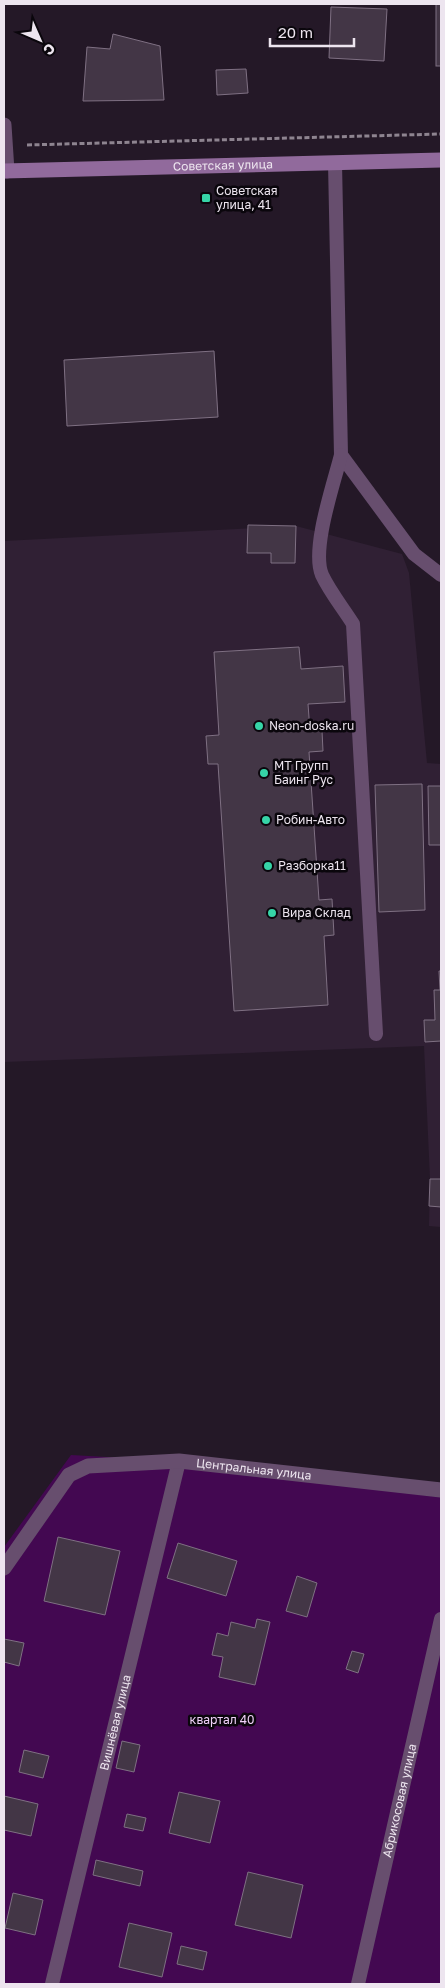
<svg xmlns="http://www.w3.org/2000/svg" width="445" height="1988" font-family="'Golos Text',sans-serif">
	<style>
		.built { fill: #302034 }
		.green { fill: #430851 }
		.building { fill: #433646; stroke: #7f7083 }
		.lines { fill: none; stroke-linecap: round; stroke-linejoin: round }
		.path { stroke: #8e8490; stroke-width: 3; stroke-dasharray: 5 2.5; stroke-linecap: butt }
		.lane { stroke: #674e6e; stroke-width: 14 }
		.street { stroke: #674e6e; stroke-width: 15 }
		.secondary { stroke: #916a9c; stroke-width: 15 }
		.poi-dot { fill: #36d4a7; stroke: #0a060c; stroke-width: 2 }
		.labels { text-anchor: middle; stroke-width: 5; stroke-linejoin: round; paint-order: stroke }
		.street-label { font-size: 12px; fill: #ede5ef; stroke: #0a060c }
		.poi-label { font-size: 12px; fill: #ede5ef; stroke: #0a060c; text-anchor: start }
		.park-label { font-size: 12px; fill: #f0d1f9; stroke: #0a060c }
	</style>
	<rect width="100%" height="100%" fill="#241827"/>
	<polygon class="built" points="296,526 402,554 409,573 427,763 441,764 441,1227 429,1226 430,1179 424,1046 4,1062 4,541"/>
	<polygon class="green" points="71,1455 179,1461 441,1490 441,1984 4,1984 4,1547"/>
	<g class="building">
		<rect x="436" y="4" width="5" height="62"/>
		<polygon points="331,7 387,9 384,61 329,58"/>
		<polygon points="113,34 160,46 164,100 83,101 87,47 110,49"/>
		<polygon points="246,69 248,93 217,95 216,70"/>
		<polygon points="214,351 218,417 67,426 64,360"/>
		<polygon points="248,525 296,526 295,563 271,563 271,553 247,553"/>
		<polygon points="299,647 301,669 343,666 345,702 308,704 310,731 322,731 323,751 309,752 319,900 332,899 334,935 324,936 328,1005 234,1011 218,764 208,764 206,736 219,735 214,652"/>
		<polygon points="422,784 425,910 379,912 375,785"/>
		<polygon points="428,786 441,786 441,845 429,845"/>
		<polygon points="439,971 441,971 441,1041 425,1042 424,1020 435,1020 434,990 440,990"/>
		<polygon points="430,1179 441,1179 441,1207 429,1206"/>
		<polygon points="58,1537 120,1551 105,1615 44,1601"/>
		<polygon points="178,1543 237,1561 226,1596 167,1578"/>
		<polygon points="297,1576 317,1583 307,1617 286,1611"/>
		<polygon points="257,1619 270,1622 255,1685 219,1677 223,1657 212,1655 217,1633 228,1636 231,1622 255,1628"/>
		<polygon points="4,1639 24,1643 19,1666 4,1662"/>
		<polygon points="352,1651 364,1654 358,1673 346,1669"/>
		<polygon points="122,1741 140,1745 134,1772 116,1768"/>
		<polygon points="24,1750 49,1756 43,1778 19,1772"/>
		<polygon points="179,1792 220,1801 210,1843 169,1833"/>
		<polygon points="4,1796 38,1804 31,1836 4,1830"/>
		<polygon points="127,1814 146,1818 143,1831 124,1827"/>
		<polygon points="96,1860 143,1871 140,1886 93,1875"/>
		<polygon points="248,1872 303,1885 291,1938 235,1925"/>
		<polygon points="13,1893 43,1900 35,1935 5,1928"/>
		<polygon points="129,1923 172,1933 162,1977 119,1967"/>
		<polygon points="181,1946 207,1952 203,1970 177,1964"/>
	</g>
	<g class="lines">
		<polyline class="path" points="27,145 441,134"/>
		<g class="lane">
			<polyline points="335,163 341,455 414,554 441,575"/>
			<path d="M341,455C334,483 311,549 322,575C330,592 343,608 353,624L376,1034"/>
			<path id="s1" d="M52,1984L179,1461"/>
			<path id="s2" d="M358,1984L441,1619"/>
		</g>
		<g class="street">
			<polyline points="4,125 7,171"/>
			<path id="s3" d="M4,1568L69,1475L88,1466L179,1461L441,1490"/>
		</g>
		<path class="secondary" id="s4" d="M4,171L441,160"/>
	</g>
	<g class="poi-dot">
		<rect x="201" y="193" width="10" height="10" rx="2.5"/>
		<circle cx="259" cy="726" r="5"/>
		<circle cx="264" cy="773" r="5"/>
		<circle cx="266" cy="820" r="5"/>
		<circle cx="268" cy="866" r="5"/>
		<circle cx="272" cy="913" r="5"/>
	</g>
	<g class="labels">
		<g class="street-label">
			<text dy="4" stroke="none"><textPath href="#s4" startOffset="219">Советская улица</textPath></text>
			<text dy="4" stroke="none"><textPath href="#s3" startOffset="301">Центральная улица</textPath></text>
			<text dy="4" stroke="none"><textPath href="#s1" startOffset="269">Вишнёвая улица</textPath></text>
			<text dy="4" stroke="none"><textPath href="#s2" startOffset="188">Абрикосовая улица</textPath></text>
		</g>
		<g class="poi-label">
			<text x="216" y="195">Советская<tspan x="216" dy="14">улица, 41</tspan></text>
			<text x="269" y="730">Neon-doska.ru</text>
			<text x="274" y="770">МТ Групп<tspan x="274" dy="14">Баинг Рус</tspan></text>
			<text x="276" y="824">Робин-Авто</text>
			<text x="278" y="870">Разборка11</text>
			<text x="282" y="917">Вира Склад</text>
		</g>
		<g class="park-label">
			<text x="222" y="1724">квартал 40</text>
		</g>
	</g>
	<rect width="445" height="1988" fill="none" stroke="#ede5ef" stroke-width="10"/>
	<g transform="translate(40 40) rotate(135)" stroke="#0a060c" stroke-width="4" paint-order="stroke">
	<path d="M0-4L9 19L0 12L-9 19Z" fill="#ede5ef"/>
	<text y="-8" font-size="14" font-weight="bold" text-anchor="middle" fill="#ede5ef">С</text>
	</g>
	<path d="M270 38v8h84v-8" fill="none" stroke="#ede5ef" stroke-width="2.5"/>
	<text x="278" y="38" font-size="15" fill="#ede5ef" stroke="#0a060c" stroke-width="4" paint-order="stroke">20 m</text>
</svg>
